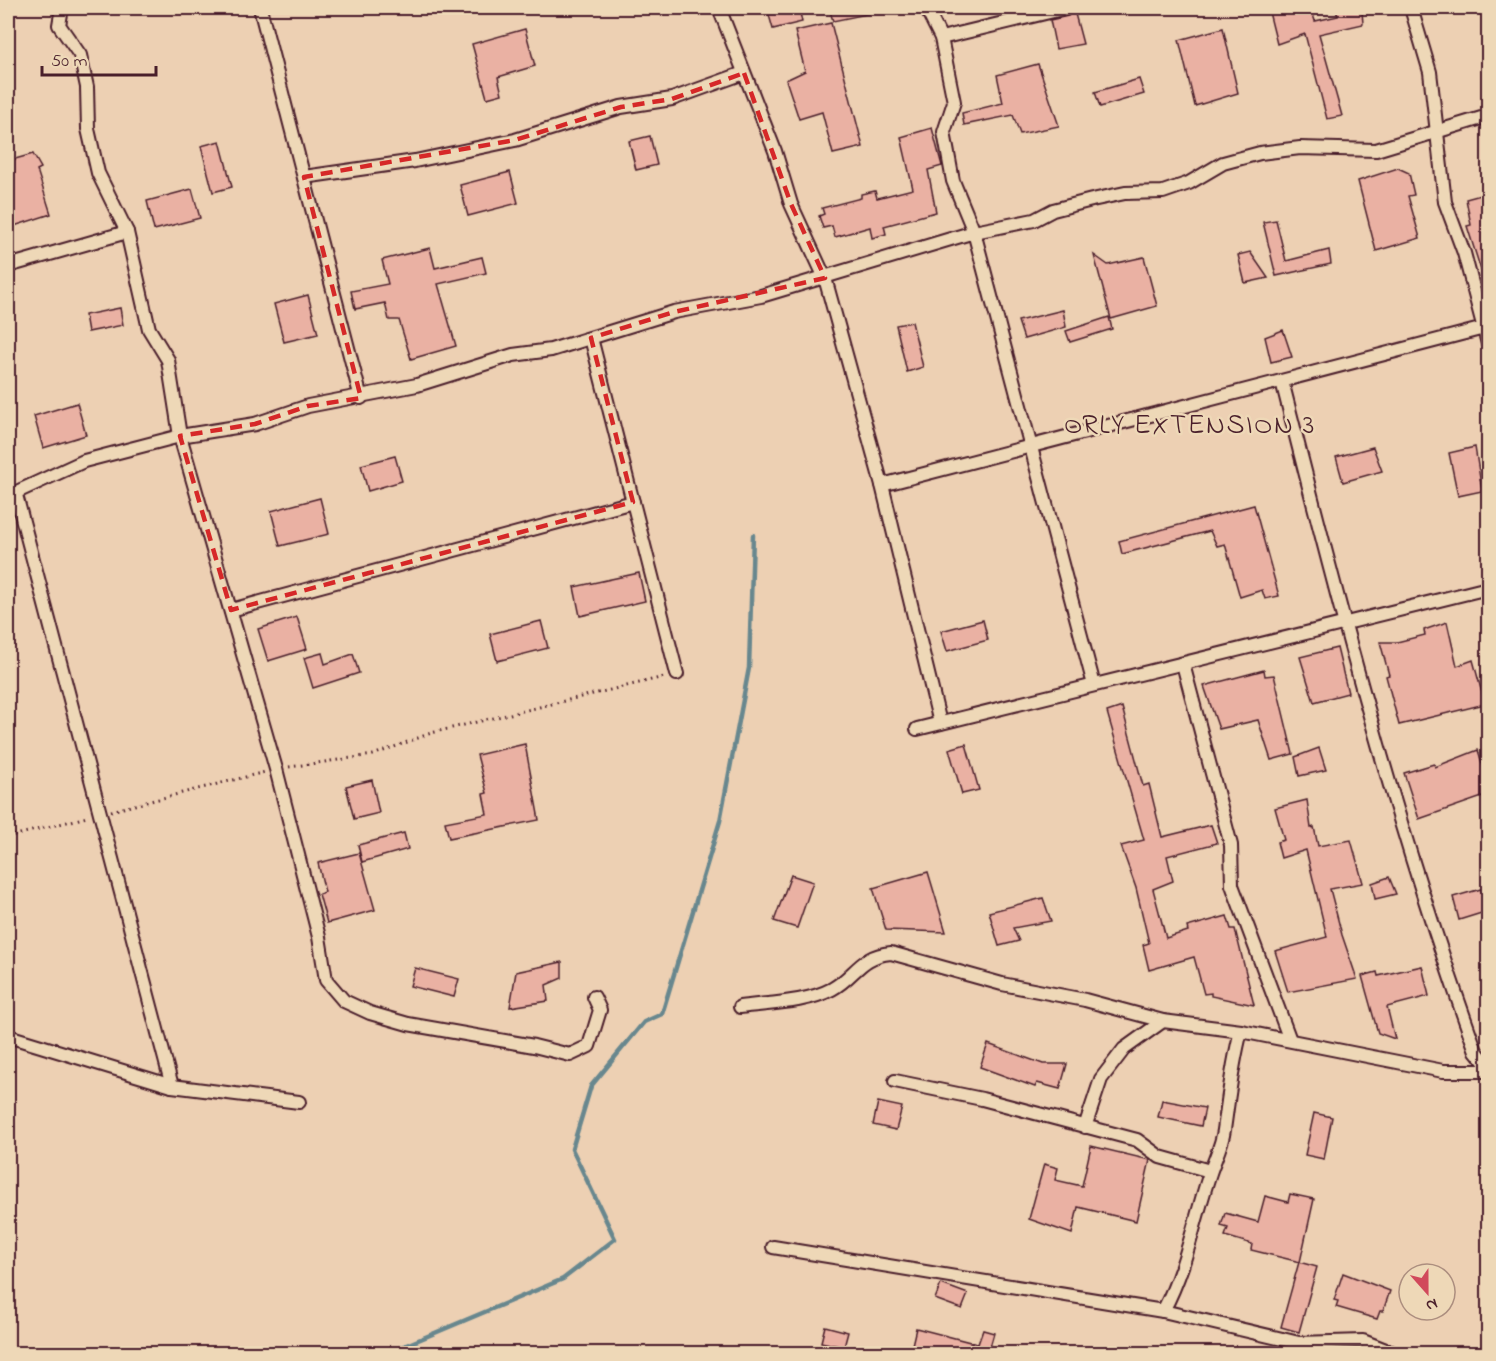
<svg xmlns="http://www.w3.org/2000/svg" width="1496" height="1361" font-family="'Indie Flower',sans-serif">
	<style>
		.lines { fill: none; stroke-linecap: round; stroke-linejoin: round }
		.stream { stroke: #67878e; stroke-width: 4.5 }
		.building { fill: #eab1a3; stroke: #4a1f2b; stroke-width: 1.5 }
		.street-casing { stroke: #4a1f2b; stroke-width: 16 }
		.path { stroke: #4a1f2b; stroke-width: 3; stroke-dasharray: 1.5 4.5; stroke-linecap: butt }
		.street { stroke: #eed8b7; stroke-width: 12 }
		.marked { fill: none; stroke: #d62828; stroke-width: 4.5; stroke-dasharray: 12 8; stroke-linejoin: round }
		.labels { text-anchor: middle; stroke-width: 5; stroke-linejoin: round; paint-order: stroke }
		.quarter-label { font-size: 28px; letter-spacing: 1.5px; fill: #4a1f2b; stroke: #eed8b7 }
	</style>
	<rect width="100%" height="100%" fill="#edd0b3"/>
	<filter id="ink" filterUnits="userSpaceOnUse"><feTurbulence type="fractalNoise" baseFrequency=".0167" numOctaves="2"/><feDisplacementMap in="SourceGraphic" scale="12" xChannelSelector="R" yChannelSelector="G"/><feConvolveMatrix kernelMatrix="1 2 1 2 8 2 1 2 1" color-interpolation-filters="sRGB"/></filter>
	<g filter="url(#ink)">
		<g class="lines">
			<polyline class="stream" points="385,1354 563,1279 615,1239 572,1149 591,1086 644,1022 662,1014 720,821 749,668 753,535"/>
		</g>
		<g class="building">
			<polygon points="767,8 799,8 802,22 773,29"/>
			<polygon points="829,8 871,8 872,13 833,21"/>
			<polygon points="1268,8 1311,8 1315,21 1338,16 1335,8 1358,8 1360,12 1362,11 1363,24 1319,34 1342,116 1327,119 1305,34 1277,44"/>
			<polygon points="1074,10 1083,44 1056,49 1050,20 1068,16"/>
			<polygon points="831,23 863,147 833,154 822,112 799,119 786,80 805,71 795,31"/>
			<polygon points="1223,28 1238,93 1195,106 1179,40"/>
			<polygon points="525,29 535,66 498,77 502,94 487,98 472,44"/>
			<polygon points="1038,64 1059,126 1020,134 1013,115 964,125 962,113 1003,103 997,75"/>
			<polygon points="1139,79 1144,94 1100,107 1095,92"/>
			<polygon points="932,128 942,166 928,170 936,212 884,226 886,234 872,238 870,227 835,237 832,226 823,228 819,216 824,214 822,208 861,198 861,194 875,191 877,198 913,189 901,137"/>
			<polygon points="650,136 657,165 636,170 629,141"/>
			<polygon points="220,141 232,187 213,192 201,146"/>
			<polygon points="33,154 41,168 37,170 51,214 8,228 8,161"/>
			<polygon points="1398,168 1409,173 1414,195 1408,196 1420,238 1376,251 1358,181"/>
			<polygon points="510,172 518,203 468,216 460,185"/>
			<polygon points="192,189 200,218 154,230 147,201"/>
			<polygon points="1488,193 1488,285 1486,286 1467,226 1471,225 1466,199"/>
			<polygon points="1276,220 1286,261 1329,250 1331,264 1276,276 1263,222"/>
			<polygon points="430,248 435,268 482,257 486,273 438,284 456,346 411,359 399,320 389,320 385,303 355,309 351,291 388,284 382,260"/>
			<polygon points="1250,252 1268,278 1245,283 1238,255"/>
			<polygon points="1094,255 1108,265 1144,257 1157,306 1111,319"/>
			<polygon points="308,295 318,334 284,342 274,304"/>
			<polygon points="120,308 123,325 88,332 85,315"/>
			<polygon points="1063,310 1066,327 1024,339 1018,321"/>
			<polygon points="1109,317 1112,329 1070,342 1066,331"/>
			<polygon points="912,322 923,367 907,372 896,325"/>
			<polygon points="1283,330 1292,357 1271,362 1265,337"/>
			<polygon points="77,403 86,435 43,448 34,416"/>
			<polygon points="1373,447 1382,471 1343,482 1336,457"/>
			<polygon points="1475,447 1482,491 1458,496 1449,453"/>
			<polygon points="395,456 402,481 368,491 361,465"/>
			<polygon points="320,498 329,534 280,546 271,511"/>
			<polygon points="1254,505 1279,596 1265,599 1262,590 1240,597 1225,544 1217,546 1210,531 1122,554 1119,541"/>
			<polygon points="639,573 645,601 580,616 574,587"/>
			<polygon points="297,617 307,649 268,661 258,629"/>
			<polygon points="983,620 988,640 947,651 941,631"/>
			<polygon points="541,621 548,648 497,661 490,634"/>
			<polygon points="1447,622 1457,666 1473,660 1485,704 1399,725 1386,676 1389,675 1380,642 1397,642 1425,635 1424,630"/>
			<polygon points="1337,648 1348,693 1314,702 1300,657"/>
			<polygon points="322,653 325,664 353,654 359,673 313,688 304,658"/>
			<polygon points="1264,670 1265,676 1274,675 1293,754 1271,760 1258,720 1219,729 1204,686"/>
			<polygon points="1122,707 1143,786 1149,784 1162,837 1211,825 1217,843 1167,856 1173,881 1153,889 1166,938 1188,931 1187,927 1227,916 1231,929 1235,929 1254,1005 1211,996 1211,993 1204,994 1194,957 1149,970 1143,945 1149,943 1136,888 1121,846 1144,840 1107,712"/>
			<polygon points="525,744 539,820 449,838 445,822 487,814 483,794 487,793 477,755"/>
			<polygon points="966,744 979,790 962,794 949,749"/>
			<polygon points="1319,748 1326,770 1299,776 1295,757"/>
			<polygon points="1478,750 1488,783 1488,795 1419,819 1404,773 1434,764 1435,767"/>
			<polygon points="372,780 379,813 354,819 346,786"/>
			<polygon points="1307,800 1311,828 1314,827 1318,846 1351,840 1363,883 1330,889 1342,935 1357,979 1288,992 1275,951 1327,937 1306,850 1281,858 1277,842 1284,840 1275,808"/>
			<polygon points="404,833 408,849 362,862 358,845"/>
			<polygon points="359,853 375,910 327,923 319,894 325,892 318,863"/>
			<polygon points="928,872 946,932 886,930 873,888"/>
			<polygon points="791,875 813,882 797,928 774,921"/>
			<polygon points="1389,877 1396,894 1375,899 1372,883"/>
			<polygon points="1481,889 1488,911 1459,920 1453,897"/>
			<polygon points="1043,898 1051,921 1013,928 1019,941 999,946 989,912"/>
			<polygon points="562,962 562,978 546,985 548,1001 510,1007 516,972"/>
			<polygon points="1422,966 1429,996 1387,1007 1395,1039 1378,1033 1362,976 1377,972 1378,976"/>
			<polygon points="415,968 459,979 454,997 410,986"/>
			<polygon points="988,1044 1043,1064 1067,1064 1060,1089 1037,1083 1035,1087 980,1067"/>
			<polygon points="1162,1100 1205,1108 1201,1126 1158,1117"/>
			<polygon points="878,1102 902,1107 896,1130 873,1125"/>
			<polygon points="1314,1113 1332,1117 1324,1159 1305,1155"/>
			<polygon points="1091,1146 1150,1160 1136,1221 1078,1207 1072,1234 1029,1219 1044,1164 1058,1168 1055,1180 1082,1186"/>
			<polygon points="1290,1194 1314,1199 1300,1262 1251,1250 1252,1244 1225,1236 1228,1228 1221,1226 1225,1213 1258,1222 1265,1196 1288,1202"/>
			<polygon points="1299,1262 1317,1267 1299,1332 1281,1327"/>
			<polygon points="1343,1273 1390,1291 1383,1311 1380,1311 1377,1319 1336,1307 1338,1301 1334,1300"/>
			<polygon points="941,1284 968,1294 962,1309 935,1299"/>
			<polygon points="825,1326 848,1332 844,1347 821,1342"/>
			<polygon points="916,1328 978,1344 983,1330 994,1333 990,1347 999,1349 999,1353 946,1353 912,1345"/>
		</g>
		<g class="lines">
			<defs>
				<g id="street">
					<polyline points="62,8 59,25 80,55 87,87 88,129 98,173 127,232 149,329 168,360 180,436 276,769 319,937 326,980 344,1001 370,1013 408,1024 534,1046 570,1055 589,1046 600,1010 594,997"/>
					<polyline points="260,8 361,398"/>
					<polyline points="719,8 775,151 791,204 825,278 882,485 940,723"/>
					<polyline points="926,8 941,38 954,102 944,132 953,181 974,232 1094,685"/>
					<polyline points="1411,8 1430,72 1445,202 1464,253 1488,344"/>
					<polyline points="941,38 1066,8"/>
					<polyline points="304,177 415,161 515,140 621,107 672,99 744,73"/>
					<polyline points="8,266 127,232"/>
					<polyline points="591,338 677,674"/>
					<path d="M1282,381C1339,607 1397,832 1476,1051L1488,1066"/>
					<polyline points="882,485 1488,327"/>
					<polyline points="16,495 172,1086"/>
					<polyline points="8,496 84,461 180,436 255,424 308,406 417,385 513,355 551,350 674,312 761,296 974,232 1034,220 1053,210 1092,200 1125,193 1163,192 1189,183 1223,163 1260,153 1300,148 1376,150 1488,116"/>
					<polyline points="231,610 633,502"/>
					<polyline points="1183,664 1231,845 1232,885 1290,1040"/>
					<polyline points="917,729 1488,588"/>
					<path d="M740,1007C768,1003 806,1003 832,989C856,976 859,956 891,953L1002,984L1085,1000L1163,1021L1241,1031L1443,1071H1488"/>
					<polyline points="8,1036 172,1086 299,1102"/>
					<polyline points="895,1081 982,1099 1137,1140 1160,1157 1210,1171"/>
					<polyline points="1085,1127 1101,1079 1124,1049 1163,1021"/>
					<polyline points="773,1247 1163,1311 1299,1343 1363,1341 1396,1354"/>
					<path d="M1163,1311C1187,1266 1194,1220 1210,1173C1215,1158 1222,1145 1224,1130C1229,1095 1232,1065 1241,1031"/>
				</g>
			</defs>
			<use href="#street" class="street-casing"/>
			<g class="path">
				<polyline points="289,767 373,755 431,733 664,677"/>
				<polyline points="111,811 265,772"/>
				<polyline points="8,837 87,817"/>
			</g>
			<use href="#street" class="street"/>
		</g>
	</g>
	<path class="marked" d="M744,73L791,204L825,278L674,312L591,338L633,502L231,610L180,436L255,424L308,406L361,398L304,177L515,140L621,107L672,99Z"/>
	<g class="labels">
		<g class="quarter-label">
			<text x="1190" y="433">ORLY EXTENSION 3</text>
		</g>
	</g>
	<rect width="1496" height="1361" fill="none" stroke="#eed8b7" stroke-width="30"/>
	<rect x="15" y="15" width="1466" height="1331" fill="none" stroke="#4a1f2b" stroke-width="2" filter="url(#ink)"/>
	<g transform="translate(1427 1292) rotate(159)"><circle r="28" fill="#eed8b7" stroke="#ac8e7f" stroke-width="1.5"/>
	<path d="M0-4.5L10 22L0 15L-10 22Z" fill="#d1495b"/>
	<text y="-9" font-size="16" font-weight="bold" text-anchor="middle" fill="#4a1f2b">N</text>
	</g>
	<path d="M42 66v9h114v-9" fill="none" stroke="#4a1f2b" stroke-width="3"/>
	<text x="51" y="66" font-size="18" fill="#4a1f2b" stroke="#eed8b7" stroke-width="4.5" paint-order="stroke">50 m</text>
</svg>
